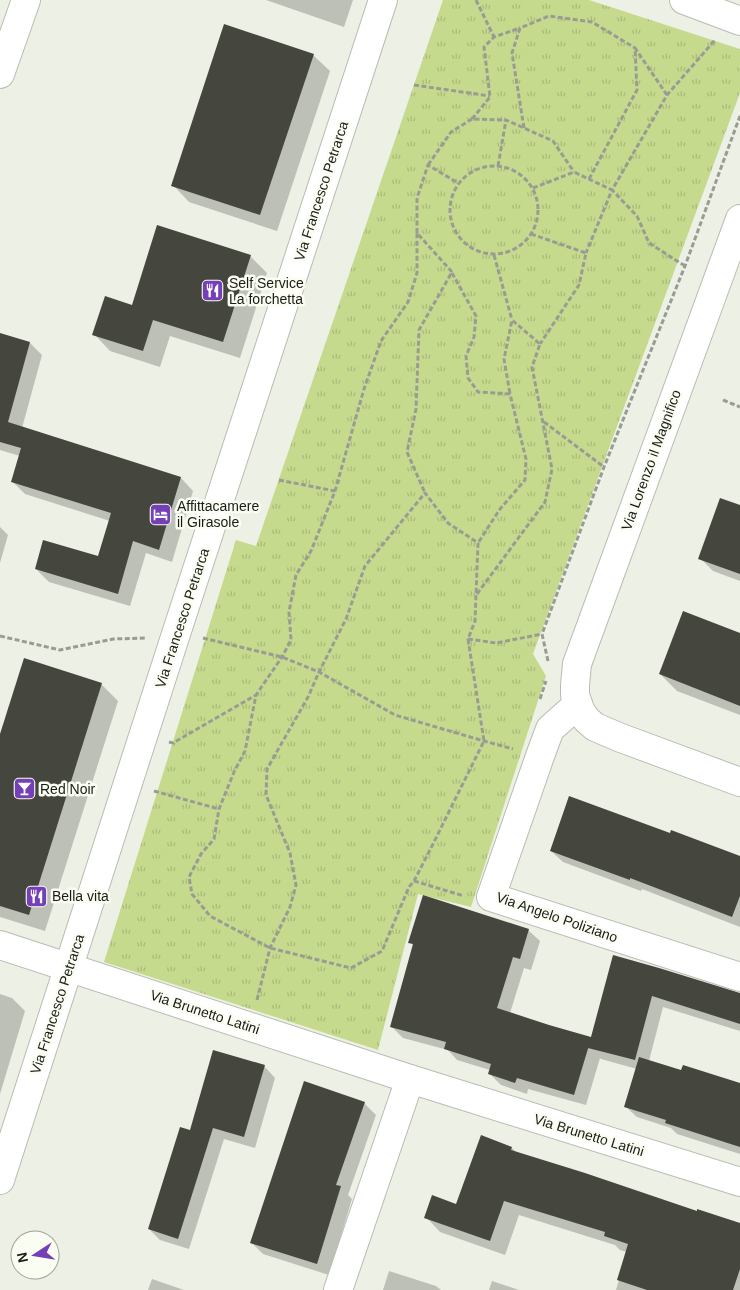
<svg xmlns="http://www.w3.org/2000/svg" width="740" height="1290" font-family="Arial,sans-serif">
	<style>
		.park { fill: url(#park-tufts) }
		.shadow { fill: #0003 }
		.building { fill: #45473f }
		.lines { fill: none; stroke-linecap: round; stroke-linejoin: round }
		.minor-casing { stroke: #b9bcb2; stroke-width: 30 }
		.path { stroke: #9a9c94; stroke-width: 3; stroke-dasharray: 5 2.5; stroke-linecap: butt }
		.minor { stroke: #fff; stroke-width: 28 }
		.labels { text-anchor: middle; stroke-width: 5; stroke-linejoin: round; paint-order: stroke }
		.street-label { font-size: 14px; fill: #1a1b17; stroke: #fafdf2 }
		.poi-label { font-size: 14px; fill: #1a1b17; stroke: #fafdf2; text-anchor: start }
	</style>
	<defs>
		<pattern id="park-tufts" width="24" height="20" patternUnits="userSpaceOnUse" patternTransform="scale(1.25)"><rect width="24" height="20" fill="#c6da8e"/><path d="M3 7l-1-3M5 7V3M7 7l1-3M15 17l-1-3M17 17v-4M19 17l1-3" fill="none" stroke="#aaba7a"/></pattern>
	</defs>
	<rect width="100%" height="100%" fill="#edf0e5"/>
	<polygon class="park" points="443,0 589,0 740,49 740,93 533,654 546,676 471,907 418,894 378,1050 104,962 236,540 256,546"/>
	<g class="shadow">
		<polygon points="266,0 353,0 344,27"/>
		<polygon points="313,55 330,71 277,231 189,202 173,185"/>
		<polygon points="250,256 267,273 240,358 170,336 160,367 110,351 94,334 133,307"/>
		<polygon points="0,334 30,343 42,355 22,428 181,478 193,491 172,562 146,553 130,606 49,582 36,569 99,557 110,521 25,494 12,481 20,456 0,450"/>
		<polygon points="740,506 740,581 713,571 700,558"/>
		<polygon points="0,527 8,535 0,563"/>
		<polygon points="740,635 740,715 677,691 660,674"/>
		<polygon points="101,684 118,701 45,931 0,917 0,738"/>
		<polygon points="551,851 740,858 740,927 642,889 641,891 563,862"/>
		<polygon points="528,930 540,941 531,970 524,968 510,1013 592,1039 613,957 740,994 740,1031 663,1007 649,1061 740,1090 740,1154 677,1134 671,1128 637,1117 626,1107 637,1069 601,1059 600,1058 586,1105 528,1089 527,1094 501,1085 489,1073 490,1070 457,1060 448,1050 403,1038 392,1027 414,946 410,942"/>
		<polygon points="0,994 12,998 25,1011 0,1094"/>
		<polygon points="264,1066 275,1078 255,1148 224,1139 189,1249 160,1240 149,1229 191,1132"/>
		<polygon points="364,1103 376,1115 348,1195 352,1199 329,1275 263,1254 251,1242"/>
		<polygon points="512,1148 517,1153 697,1212 740,1224 740,1290 616,1290 627,1252 620,1250 615,1245 519,1215 505,1255 440,1232 426,1217 457,1205"/>
		<polygon points="389,1271 436,1286 441,1290 383,1290"/>
		<polygon points="152,1279 184,1290 148,1290"/>
		<polygon points="492,1281 519,1290 489,1290"/>
	</g>
	<g class="building">
		<polygon points="224,24 314,54 260,215 171,186"/>
		<polygon points="157,225 251,255 223,342 153,320 143,351 92,335 105,296 132,305"/>
		<polygon points="0,333 30,342 8,422 181,477 159,550 133,541 118,594 35,569 43,540 98,556 111,513 11,482 21,448 0,442"/>
		<polygon points="720,498 740,505 740,574 698,559"/>
		<polygon points="683,611 740,633 740,706 659,674"/>
		<polygon points="24,658 102,683 29,915 0,906 0,734"/>
		<polygon points="569,796 670,833 671,830 740,856 740,896 732,917 630,878 630,880 550,851"/>
		<polygon points="423,895 529,929 520,959 513,957 497,1008 549,1025 591,1037 613,955 659,968 740,993 740,1024 652,996 635,1060 588,1048 590,1042 574,1095 517,1078 515,1083 488,1074 491,1064 444,1049 446,1042 390,1027 413,944 408,943"/>
		<polygon points="213,1050 265,1065 244,1137 213,1128 178,1239 148,1229 180,1127 190,1130"/>
		<polygon points="639,1057 681,1070 683,1065 740,1083 740,1147 665,1123 666,1120 624,1107"/>
		<polygon points="304,1081 365,1102 336,1185 341,1186 317,1264 250,1243"/>
		<polygon points="481,1135 512,1147 511,1150 585,1173 697,1211 697,1209 740,1223 740,1269 733,1290 647,1290 617,1280 628,1244 604,1236 605,1232 504,1201 490,1241 424,1218 432,1195 456,1204"/>
	</g>
	<g class="lines">
		<defs>
			<g id="minor">
				<polyline points="684,0 740,21"/>
				<polyline points="0,74 26,0"/>
				<polyline points="740,219 577,664 575,685 575,695 578,704 581,712 587,720 595,727 621,738 740,782"/>
				<polyline points="578,704 550,729 540,756 491,897 740,977"/>
				<polyline points="0,945 410,1079 740,1182"/>
				<polyline points="0,1180 175,637 383,0"/>
				<polyline points="338,1290 410,1079"/>
			</g>
		</defs>
		<use href="#minor" class="minor-casing"/>
		<g class="path">
			<polyline points="476,0 494,37"/>
			<polyline points="414,85 490,96"/>
			<polyline points="472,119 490,97 484,47 494,37 520,28"/>
			<polyline points="524,128 512,53 520,28 549,16 592,22 635,48"/>
			<polyline points="428,165 451,132 472,119 506,120"/>
			<circle cx="494" cy="210" r="44"/>
			<polyline points="498,166 506,120 553,141 574,172"/>
			<polyline points="589,179 637,90 635,48 667,95"/>
			<polyline points="533,188 574,172 612,190 586,253"/>
			<polyline points="417,233 417,198 428,165 458,183"/>
			<polyline points="531,234 586,253 579,285 540,344"/>
			<polyline points="494,255 512,320"/>
			<polyline points="685,266 649,243 637,216 612,190 667,95 715,40"/>
			<polyline points="452,273 476,316 474,337 466,356 468,378 478,392 510,394 526,459 525,480 500,509 478,543"/>
			<polyline points="723,400 740,407"/>
			<polyline points="544,422 604,467"/>
			<polyline points="279,480 335,491"/>
			<polyline points="477,594 545,502 552,469 532,367 540,344 512,320 504,359 510,394"/>
			<polyline points="0,636 60,650 113,639 145,638"/>
			<polyline points="203,638 282,657 319,672 395,715 484,741 513,749"/>
			<polyline points="468,639 496,643 542,634"/>
			<polyline points="548,661 542,634 604,467 685,266 740,116"/>
			<polyline points="540,699 546,681"/>
			<polyline points="169,742 173,743 256,695"/>
			<polyline points="154,791 219,809"/>
			<polyline points="414,881 464,896"/>
			<polyline points="257,1000 270,948 290,907 296,885 290,853 266,795 267,769 308,697 319,672 346,619 365,566 425,493 448,523 478,543 475,621 468,639 484,741 432,846 414,881 409,887 382,951 351,968 270,948 210,916 192,894 189,877 201,854 214,839 219,809 234,772 245,751 256,695 282,657 291,640 289,612 296,575 311,551 335,491 364,389 381,341 408,302 417,273 417,233 452,272 419,330 416,409 407,452 425,493"/>
		</g>
		<use href="#minor" class="minor"/>
	</g>
	<defs>
		<symbol id="restaurant-square" viewBox="-11 -11 22 22"><rect x="-9" y="-9" width="18" height="18" rx="4" fill="#7540b7" stroke="#fafdf2"/><path d="M-5-6h1v4h1v-4h1v4h1v-4h1v5L-1.5 .5V6h-2V.5L-5-1ZM5-6V6H3V1.5H1.5Q1.5-4 5-6Z" fill="#fff"/></symbol>
		<symbol id="hotel-square" viewBox="-11 -11 22 22"><rect x="-9" y="-9" width="18" height="18" rx="4" fill="#7540b7" stroke="#fafdf2"/><path d="M-6-4.5h1.5V1H6V5H4.5V3h-9V5H-6ZM-4 0a1.8 1.8 0 1 1 3.6 0ZM.5 0V-2.5h3Q6-2.5 6 0Z" fill="#fff"/></symbol>
		<symbol id="bar-square" viewBox="-11 -11 22 22"><rect x="-9" y="-9" width="18" height="18" rx="4" fill="#7540b7" stroke="#fafdf2"/><path d="M-6-5H6L.8 .8V4.5H3.5V6h-7V4.5H-.8V.8Z" fill="#fff"/></symbol>
	</defs>
	<g fill-rule="evenodd">
		<use href="#restaurant-square" x="200" y="278" width="25" height="25"/>
		<use href="#hotel-square" x="148" y="502" width="25" height="25"/>
		<use href="#bar-square" x="12" y="776" width="25" height="25"/>
		<use href="#restaurant-square" x="24" y="884" width="25" height="25"/>
	</g>
	<g class="labels">
		<g class="street-label">
			<text transform="translate(321 191) rotate(-72)" y="5">Via Francesco Petrarca</text>
			<text transform="translate(651 460) rotate(-70)" y="5">Via Lorenzo il Magnifico</text>
			<text transform="translate(182 618) rotate(-72)" y="5">Via Francesco Petrarca</text>
			<text transform="translate(557 917) rotate(19)" y="5">Via Angelo Poliziano</text>
			<text transform="translate(57 1004) rotate(-72)" y="5">Via Francesco Petrarca</text>
			<text transform="translate(205 1012) rotate(18)" y="5">Via Brunetto Latini</text>
			<text transform="translate(589 1135) rotate(17)" y="5">Via Brunetto Latini</text>
		</g>
		<g class="poi-label">
			<text x="229" y="288">Self Service<tspan x="229" dy="16">La forchetta</tspan></text>
			<text x="177" y="511">Affittacamere<tspan x="177" dy="16">il Girasole</tspan></text>
			<text x="40" y="794">Red Noir</text>
			<text x="52" y="901">Bella vita</text>
		</g>
	</g>
	<g transform="translate(35 1255) rotate(258)"><circle r="24" fill="#fafdf2" stroke="#a0a39a"/>
	<path d="M0-4L9 19L0 12L-9 19Z" fill="#7540b7"/>
	<text y="-8" font-size="14" font-weight="bold" text-anchor="middle" fill="#1a1b17">N</text>
	</g>
</svg>
